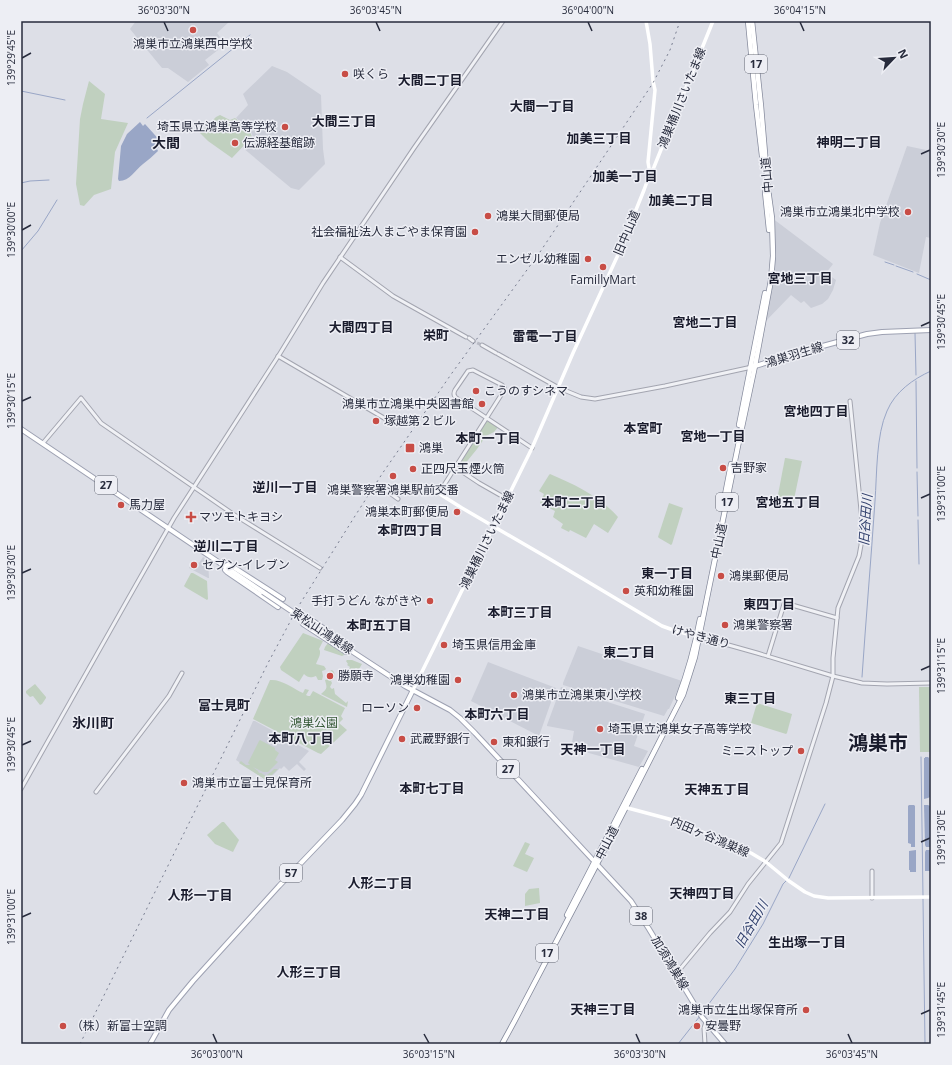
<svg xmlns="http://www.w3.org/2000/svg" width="952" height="1065" font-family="'Open Sans','Noto Sans JP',sans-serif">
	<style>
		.built { fill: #cbced8 }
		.green { fill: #c0d0bf }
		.water { fill: #99a6c6 }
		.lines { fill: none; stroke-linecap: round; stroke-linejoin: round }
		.stream { stroke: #99a6c6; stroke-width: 1 }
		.tertiary-tunnel { stroke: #b9bbc5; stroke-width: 3; stroke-dasharray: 3 1.5; stroke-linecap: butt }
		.tertiary-casing { stroke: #a3a5b0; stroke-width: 5 }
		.primary-casing { stroke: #9da1b2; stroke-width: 6 }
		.trunk-casing { stroke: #858a9c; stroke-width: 6 }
		.tertiary { stroke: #f0f1f5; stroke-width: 3 }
		.secondary { stroke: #fff; stroke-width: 3.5 }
		.primary { stroke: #fff; stroke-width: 4 }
		.trunk { stroke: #fff; stroke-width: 4.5 }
		.rail { stroke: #777c8f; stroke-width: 1; stroke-dasharray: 2 4; stroke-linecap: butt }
		.primary-bridge-casing { stroke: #9da1b2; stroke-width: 6; stroke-linecap: butt }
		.primary-bridge { stroke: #fff; stroke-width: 4 }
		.ticks { fill: none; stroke: #272b3c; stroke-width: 1.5 }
		.poi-dot { fill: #c84d46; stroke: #edeef4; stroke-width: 1.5 }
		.labels { text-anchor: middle; stroke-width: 3; stroke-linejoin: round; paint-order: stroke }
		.shield { fill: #edeef4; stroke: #626673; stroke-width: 1 }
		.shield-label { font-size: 11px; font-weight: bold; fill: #272b3c }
		.poi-label { font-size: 12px; fill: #272b3c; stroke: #edeef4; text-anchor: start }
		.street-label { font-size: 12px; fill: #272b3c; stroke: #edeef4 }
		.park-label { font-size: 12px; fill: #355836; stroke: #edeef4 }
		.neighbourhood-label { font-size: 13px; font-weight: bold; fill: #1a1c2d; stroke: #edeef4 }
		.water-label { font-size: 13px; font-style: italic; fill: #33426e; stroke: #edeef4 }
		.quarter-label { font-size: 14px; font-weight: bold; fill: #1a1c2d; stroke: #edeef4 }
		.town-label { font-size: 20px; font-weight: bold; fill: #1a1c2d; stroke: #edeef4 }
		.neatline { fill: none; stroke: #272b3c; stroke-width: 1.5 }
		.ticks-label { font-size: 10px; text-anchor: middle; fill: #272b3c }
	</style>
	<rect width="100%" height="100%" fill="#dddfe7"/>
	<g class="built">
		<polygon points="136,21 230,21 217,33 220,37 218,39 220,42 214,47 218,50 205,60 209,65 188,82 168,68 162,68 130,29"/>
		<polygon points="272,66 287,72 321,95 323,149 325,164 299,190 291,188 243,148 253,137 250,129 245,126 236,118 248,105 243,94"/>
		<polygon points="907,146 931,151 931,238 926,237 919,273 873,255 880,223"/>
		<polygon points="772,218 833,264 826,273 836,280 833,290 828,299 822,304 811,308 804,301 801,303 791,295 763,324 771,280"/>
		<polygon points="203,557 208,560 209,578 208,578 189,568 193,560 199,563"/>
		<polygon points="578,646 682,681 669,709 668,709 664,716 563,685 563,683"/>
		<polygon points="488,662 556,688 539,736 471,701"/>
		<polygon points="561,687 645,714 634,746 648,751 639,767 571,748 574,731 547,726 547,725"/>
		<polygon points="253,721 255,721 309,751 299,762 306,769 304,771 297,764 289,771 284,766 281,769 280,768 268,780 266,780 236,760"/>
	</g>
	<g class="green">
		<polygon points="89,81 105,94 101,119 128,123 115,152 111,189 94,195 84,206 80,205 76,184 80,119 83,104"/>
		<polygon points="220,115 230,120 235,118 249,129 252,137 232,158 208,141 200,133 216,117"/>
		<polygon points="486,417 499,426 494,432 486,436 477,449 460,470 455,467"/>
		<polygon points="785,458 786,458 802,461 793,504 792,504 777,501 777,500"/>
		<path d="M550,474C576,485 599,496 618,517L608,533L594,524L586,538L570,530L569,532L561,528L563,524L553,517L555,511L540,503L544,494L539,491L549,475Z"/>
		<polygon points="669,503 683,508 672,544 671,545 659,538 658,537"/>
		<polygon points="191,573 193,573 207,581 208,599 207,600 185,587 184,586"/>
		<path d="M303,633L323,641L319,649C322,653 318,659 316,664L324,666L326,669L325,670L322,671L323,676L322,680H318L316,676C311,678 308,678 304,674L299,682L281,670L280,667Z"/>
		<polygon points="328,643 344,654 344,655 342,656 324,650 325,647"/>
		<polygon points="347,660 352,660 362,664 359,669 356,669 355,676 352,675 349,669 350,667 347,665 348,664 346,661"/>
		<path d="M332,670L334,672L335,677L331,681L332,683L330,687L332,689L334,688L335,694L346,703L348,701L347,707L321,694C328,688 327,688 325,680L328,679L330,677L328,672Z"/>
		<path d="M270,680C282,679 292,688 303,693L305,689L309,690L306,695L308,696H310L313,691L345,708L341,716L343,719L339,723L347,730L321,754L318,753L253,719Z"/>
		<polygon points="35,684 46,697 46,698 42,704 40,705 33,696 30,697 26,693 26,691"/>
		<polygon points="919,687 931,687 931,752 920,752"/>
		<polygon points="757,703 792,714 787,733 786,734 751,723"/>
		<polygon points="260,740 275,748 275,750 279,753 275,760 278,762 268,772 263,772 253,767 258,771 259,773 261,773 266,776 268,774 271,772 274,769 278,769 268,779 266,780 239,763 241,761 246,765 250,765 248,763 259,741"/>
		<polygon points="222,822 224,822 239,840 233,852 215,844 207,835"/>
		<polygon points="525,842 530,844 525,854 534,858 527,872 513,866"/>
		<polygon points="539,888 540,903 525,906 525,894 529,889"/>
	</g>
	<g class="water">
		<path d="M140,122L143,126L145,124L163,144L157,149L158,151C153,156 148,160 143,164C135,170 130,181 119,181L118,179L121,146L127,134Z"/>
		<polygon points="925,757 928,757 929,758 930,797 928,798 924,799 924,758 925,758"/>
		<polygon points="909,805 914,805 915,806 915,847 911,847 911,844 908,843 908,806"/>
		<polygon points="924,805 928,805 930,806 930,847 926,847 925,845"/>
		<polygon points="916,850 916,872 910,872 910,870 909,870 909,851"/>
		<polygon points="926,850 930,850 931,871 925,871 925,852"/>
	</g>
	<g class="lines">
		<g class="stream">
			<polyline points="21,91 65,100"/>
			<polyline points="147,118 250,35"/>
			<polyline points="21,183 30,181 49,180"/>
			<polyline points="21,251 38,231 57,200"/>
			<polyline points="885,262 894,265"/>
			<polyline points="896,266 913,272"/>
			<polyline points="917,274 931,280"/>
			<polyline points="915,333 916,375"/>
			<polyline points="916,381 917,468"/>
			<polyline points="917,472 918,516"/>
			<polyline points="918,520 919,564"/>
			<path d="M862,677C866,618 871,560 875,501C877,474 876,435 887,411C895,392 913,379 931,371"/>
			<polyline points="921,757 923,896"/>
			<polyline points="923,899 925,1044"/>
			<polyline points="702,1013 735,969 763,924 783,884 789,878 825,804"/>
			<polyline points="678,1044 700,1016"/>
		</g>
		<polyline class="tertiary-tunnel" points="473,341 482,345"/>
		<defs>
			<g id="tertiary">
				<polyline points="340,257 393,296 466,337"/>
				<polyline points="469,338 473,341"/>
				<polyline points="482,345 496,353"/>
				<polyline points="498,354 559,388 581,397 595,399 665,386 752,367"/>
				<polyline points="278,356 384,418"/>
				<polyline points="43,443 81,398 101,423 233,514 320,568"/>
				<polyline points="455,467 479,483 507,499"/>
				<polyline points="387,491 398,499"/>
				<path d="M439,493L503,392L504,387L502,385L473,370L468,371L455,390C453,394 454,397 458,399L532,448"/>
				<polyline points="700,637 757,653 833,676 862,683 887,684 931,683"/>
				<polyline points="768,656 784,604 785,603 837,618"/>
				<polyline points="21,789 128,599 174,518 279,355 323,283 414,148 503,21"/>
				<polyline points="96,792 169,696 182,673"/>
				<polyline points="872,871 872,898"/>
				<polyline points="676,974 710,933 730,912 748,884 781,843 826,703 833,676 833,658 838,608 859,556 861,545 862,520 850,401"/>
				<polyline points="705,1044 704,1028 706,1022"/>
			</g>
			<g id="primary">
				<polyline points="752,367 804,351 867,334 882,332 931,330"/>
				<polyline points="21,429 263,592"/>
				<polyline points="226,566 225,570 227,572 278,607"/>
				<polyline points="226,566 227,565 230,565 283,599"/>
				<polyline points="303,624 346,652 347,652 351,647 307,617"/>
				<polyline points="324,633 405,686 450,710 460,718 475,733 631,901 649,929 702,1017 725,1044"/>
				<polyline points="150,1044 169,1010 193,981 279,886 342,820 355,804 361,795 413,690"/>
			</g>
			<g id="trunk">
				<polyline points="748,21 756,105 762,156"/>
				<polyline points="765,192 769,230"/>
				<polyline points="739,425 765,293"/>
				<polyline points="724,500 731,464"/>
				<path d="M678,698C688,672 695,646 700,619"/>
				<polyline points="567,915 642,769"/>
				<polyline points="502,1044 514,1022 599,860 683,695 695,657 738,446 755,366 771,280 773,256 772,218 768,189 761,106 752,21"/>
			</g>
		</defs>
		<use href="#tertiary" class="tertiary-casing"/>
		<use href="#primary" class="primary-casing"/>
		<use href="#trunk" class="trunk-casing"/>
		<use href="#tertiary" class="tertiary"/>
		<g class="secondary">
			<polyline points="646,21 650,44 653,81 655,90 648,162 650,174"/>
			<polyline points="427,486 462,508 548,558 662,626 676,631 699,637"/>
			<polyline points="413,690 532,448 573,353 617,257 644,190 648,179 654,167 713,21"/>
			<polyline points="624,807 669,819 727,842 751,853 766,862 789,881 805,892 814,896 828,898 931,897"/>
		</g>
		<use href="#primary" class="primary"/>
		<use href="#trunk" class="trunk"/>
		<polyline class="rail" points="80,1044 268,663 298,607 355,516 382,474 452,373 540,252 653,83 670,50 680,21"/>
		<defs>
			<polyline id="primary-bridge" points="263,592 324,633"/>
		</defs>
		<use href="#primary-bridge" class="primary-bridge-casing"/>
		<use href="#primary-bridge" class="primary-bridge"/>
	</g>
	<path class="ticks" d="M164,22L168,31M376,22L380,31M588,22L592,31M800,22L804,31M22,58L31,53M921,154L930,150M22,230L31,225M921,326L930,322M22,401L31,397M921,498L930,494M22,573L31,569M921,670L930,666M22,745L31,741M921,842L930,838M22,917L31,913M921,1014L930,1010M213,1034L217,1043M424,1034L429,1043M636,1034L640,1043M848,1034L852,1043"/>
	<g class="poi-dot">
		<circle cx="193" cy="30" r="4"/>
		<circle cx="345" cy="74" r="4"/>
		<circle cx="285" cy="127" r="4"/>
		<circle cx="235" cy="143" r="4"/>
		<circle cx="908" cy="212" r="4"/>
		<circle cx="488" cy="216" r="4"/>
		<circle cx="475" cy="232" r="4"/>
		<circle cx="588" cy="259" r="4"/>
		<circle cx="603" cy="267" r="4"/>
		<circle cx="476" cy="391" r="4"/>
		<circle cx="482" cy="404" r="4"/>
		<circle cx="376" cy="421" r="4"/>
		<rect x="405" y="443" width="10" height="10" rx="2"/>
		<circle cx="723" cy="468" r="4"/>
		<circle cx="413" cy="469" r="4"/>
		<circle cx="393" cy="476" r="4"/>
		<circle cx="121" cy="505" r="4"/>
		<circle cx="457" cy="512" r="4"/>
		<path d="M189 511h4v4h4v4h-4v4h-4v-4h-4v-4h4z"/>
		<circle cx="194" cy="565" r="4"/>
		<circle cx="721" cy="576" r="4"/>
		<circle cx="626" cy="591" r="4"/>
		<circle cx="430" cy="601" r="4"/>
		<circle cx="725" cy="625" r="4"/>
		<circle cx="444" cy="645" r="4"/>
		<circle cx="330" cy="676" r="4"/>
		<circle cx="458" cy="680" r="4"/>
		<circle cx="514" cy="695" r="4"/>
		<circle cx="417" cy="708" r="4"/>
		<circle cx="600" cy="729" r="4"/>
		<circle cx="402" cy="739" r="4"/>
		<circle cx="494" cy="742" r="4"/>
		<circle cx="801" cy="751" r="4"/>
		<circle cx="184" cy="783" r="4"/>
		<circle cx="806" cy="1010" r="4"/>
		<circle cx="63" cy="1026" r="4"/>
		<circle cx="697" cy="1026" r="4"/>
	</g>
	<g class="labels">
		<g class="shield">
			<rect x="745" y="55" width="22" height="18" rx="3"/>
			<rect x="837" y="331" width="22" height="18" rx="3"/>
			<rect x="95" y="476" width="22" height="18" rx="3"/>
			<rect x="716" y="493" width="22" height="18" rx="3"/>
			<rect x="497" y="760" width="22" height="18" rx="3"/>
			<rect x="280" y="864" width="22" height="18" rx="3"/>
			<rect x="630" y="907" width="22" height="18" rx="3"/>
			<rect x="536" y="944" width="22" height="18" rx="3"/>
		</g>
		<g class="shield-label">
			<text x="756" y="68">17</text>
			<text x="848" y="344">32</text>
			<text x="106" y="489">27</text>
			<text x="727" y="506">17</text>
			<text x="508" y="773">27</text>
			<text x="291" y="877">57</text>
			<text x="641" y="920">38</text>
			<text x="547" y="957">17</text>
		</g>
		<g class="poi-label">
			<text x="193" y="48" text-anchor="middle">鴻巣市立鴻巣西中学校</text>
			<text x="353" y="78">咲くら</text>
			<text x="277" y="131" text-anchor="end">埼玉県立鴻巣高等学校</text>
			<text x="243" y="147">伝源経基館跡</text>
			<text x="900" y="216" text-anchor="end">鴻巣市立鴻巣北中学校</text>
			<text x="496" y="220">鴻巣大間郵便局</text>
			<text x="467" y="236" text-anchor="end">社会福祉法人まごやま保育園</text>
			<text x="580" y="263" text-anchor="end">エンゼル幼稚園</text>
			<text x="603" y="284" text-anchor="middle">FamillyMart</text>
			<text x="484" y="395">こうのすシネマ</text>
			<text x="474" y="408" text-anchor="end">鴻巣市立鴻巣中央図書館</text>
			<text x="384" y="425">塚越第２ビル</text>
			<text x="419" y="452">鴻巣</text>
			<text x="731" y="472">吉野家</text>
			<text x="421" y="473">正四尺玉煙火筒</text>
			<text x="393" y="494" text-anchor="middle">鴻巣警察署鴻巣駅前交番</text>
			<text x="129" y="509">馬力屋</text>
			<text x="449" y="516" text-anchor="end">鴻巣本町郵便局</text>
			<text x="199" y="521">マツモトキヨシ</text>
			<text x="202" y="569">セブン-イレブン</text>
			<text x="729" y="580">鴻巣郵便局</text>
			<text x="634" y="595">英和幼稚園</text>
			<text x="422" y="605" text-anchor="end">手打うどん ながきや</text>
			<text x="733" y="629">鴻巣警察署</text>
			<text x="452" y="649">埼玉県信用金庫</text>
			<text x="338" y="680">勝願寺</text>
			<text x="450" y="684" text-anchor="end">鴻巣幼稚園</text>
			<text x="522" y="699">鴻巣市立鴻巣東小学校</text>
			<text x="409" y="712" text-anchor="end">ローソン</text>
			<text x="608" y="733">埼玉県立鴻巣女子高等学校</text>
			<text x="410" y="743">武蔵野銀行</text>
			<text x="502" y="746">東和銀行</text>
			<text x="793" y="755" text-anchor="end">ミニストップ</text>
			<text x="192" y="787">鴻巣市立富士見保育所</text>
			<text x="798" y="1014" text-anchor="end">鴻巣市立生出塚保育所</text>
			<text x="71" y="1030">（株）新富士空調</text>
			<text x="705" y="1030">安曇野</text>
		</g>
		<g class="street-label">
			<text transform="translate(682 98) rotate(-68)" y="4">鴻巣桶川さいたま線</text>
			<text transform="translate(767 175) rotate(-95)" y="4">中山道</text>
			<text transform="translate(627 233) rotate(-67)" y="4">旧中山道</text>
			<text transform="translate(794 355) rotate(-17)" y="4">鴻巣羽生線</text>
			<text transform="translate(487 540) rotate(-64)" y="4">鴻巣桶川さいたま線</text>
			<text transform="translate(719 541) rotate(-78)" y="4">中山道</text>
			<text transform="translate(322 631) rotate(34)" y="4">東松山鴻巣線</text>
			<text transform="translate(701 637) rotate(15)" y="4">けやき通り</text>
			<text transform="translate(710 837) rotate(23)" y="4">内田ヶ谷鴻巣線</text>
			<text transform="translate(607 843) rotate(-63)" y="4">中山道</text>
			<text transform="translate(670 963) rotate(59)" y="4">加須鴻巣線</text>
		</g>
		<g class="park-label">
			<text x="314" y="727">鴻巣公園</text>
		</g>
		<g class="neighbourhood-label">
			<text x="430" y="85">大間二丁目</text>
			<text x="542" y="111">大間一丁目</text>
			<text x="344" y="126">大間三丁目</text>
			<text x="599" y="143">加美三丁目</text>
			<text x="849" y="147">神明二丁目</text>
			<text x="625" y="181">加美一丁目</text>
			<text x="681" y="205">加美二丁目</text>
			<text x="800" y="283">宮地三丁目</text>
			<text x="705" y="327">宮地二丁目</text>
			<text x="361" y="332">大間四丁目</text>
			<text x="436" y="340">栄町</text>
			<text x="545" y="341">雷電一丁目</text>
			<text x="816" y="416">宮地四丁目</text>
			<text x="643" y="433">本宮町</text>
			<text x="713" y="441">宮地一丁目</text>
			<text x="488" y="443">本町一丁目</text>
			<text x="285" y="492">逆川一丁目</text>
			<text x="574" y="507">本町二丁目</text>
			<text x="788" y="507">宮地五丁目</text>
			<text x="410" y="535">本町四丁目</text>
			<text x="226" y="551">逆川二丁目</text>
			<text x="667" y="578">東一丁目</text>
			<text x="769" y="609">東四丁目</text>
			<text x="520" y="617">本町三丁目</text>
			<text x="379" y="630">本町五丁目</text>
			<text x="629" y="657">東二丁目</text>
			<text x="750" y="703">東三丁目</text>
			<text x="224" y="710">富士見町</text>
			<text x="497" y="719">本町六丁目</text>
			<text x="301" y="743">本町八丁目</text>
			<text x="593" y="754">天神一丁目</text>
			<text x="432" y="793">本町七丁目</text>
			<text x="717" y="794">天神五丁目</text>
			<text x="380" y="888">人形二丁目</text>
			<text x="702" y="898">天神四丁目</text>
			<text x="200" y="900">人形一丁目</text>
			<text x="517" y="919">天神二丁目</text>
			<text x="807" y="947">生出塚一丁目</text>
			<text x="309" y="977">人形三丁目</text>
			<text x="603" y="1014">天神三丁目</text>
		</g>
		<g class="water-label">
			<text transform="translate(865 520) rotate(-86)" y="5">旧谷田川</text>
			<text transform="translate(751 924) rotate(-60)" y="5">旧谷田川</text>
		</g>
		<g class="quarter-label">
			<text x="166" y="148">大間</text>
			<text x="93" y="728">氷川町</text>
		</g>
		<g class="town-label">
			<text x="878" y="750">鴻巣市</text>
		</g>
	</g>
	<rect width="952" height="1065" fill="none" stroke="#edeef4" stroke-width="44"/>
	<g transform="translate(894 58) rotate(65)" stroke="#edeef4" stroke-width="3" paint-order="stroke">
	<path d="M0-3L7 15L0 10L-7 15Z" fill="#272b3c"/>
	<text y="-6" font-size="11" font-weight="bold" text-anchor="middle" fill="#272b3c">N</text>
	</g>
	<rect x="22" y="22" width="908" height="1021" class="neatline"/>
	<g class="ticks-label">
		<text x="164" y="14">36°03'30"N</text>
		<text x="376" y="14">36°03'45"N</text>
		<text x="588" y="14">36°04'00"N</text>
		<text x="800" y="14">36°04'15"N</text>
		<text transform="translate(11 58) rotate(-90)" y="4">139°29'45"E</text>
		<text transform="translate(941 150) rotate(-90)" y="4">139°30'30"E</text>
		<text transform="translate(11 230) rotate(-90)" y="4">139°30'00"E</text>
		<text transform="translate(941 322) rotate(-90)" y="4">139°30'45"E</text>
		<text transform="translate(11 401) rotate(-90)" y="4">139°30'15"E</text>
		<text transform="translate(941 494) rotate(-90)" y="4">139°31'00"E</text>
		<text transform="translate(11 573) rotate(-90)" y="4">139°30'30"E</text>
		<text transform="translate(941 666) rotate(-90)" y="4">139°31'15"E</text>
		<text transform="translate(11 745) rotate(-90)" y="4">139°30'45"E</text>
		<text transform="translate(941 838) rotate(-90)" y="4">139°31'30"E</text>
		<text transform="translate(11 917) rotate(-90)" y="4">139°31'00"E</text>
		<text transform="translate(941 1010) rotate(-90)" y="4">139°31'45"E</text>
		<text x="217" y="1058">36°03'00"N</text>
		<text x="429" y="1058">36°03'15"N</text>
		<text x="640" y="1058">36°03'30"N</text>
		<text x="852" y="1058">36°03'45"N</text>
	</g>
</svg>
